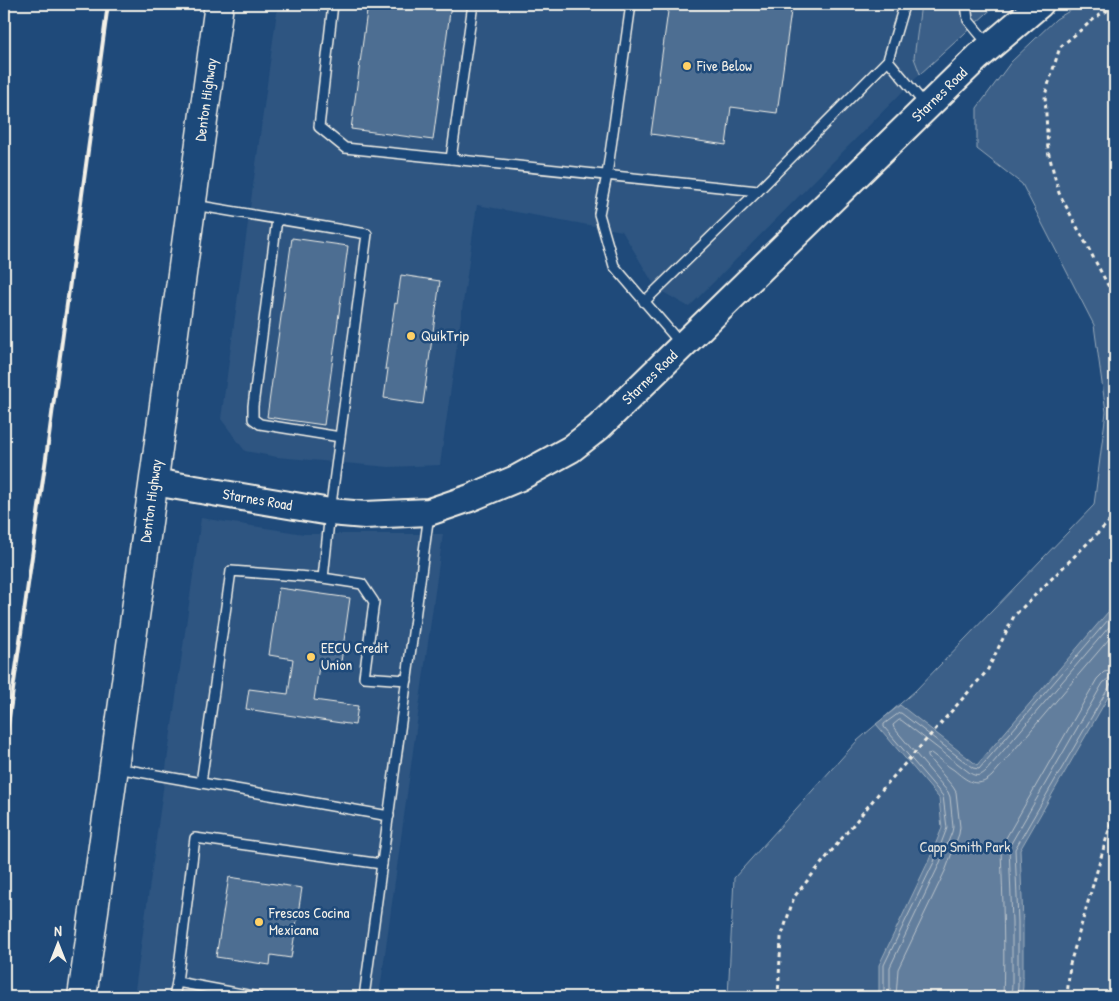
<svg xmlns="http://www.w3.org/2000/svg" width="1119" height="1001" font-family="'Patrick Hand',sans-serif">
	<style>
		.built { fill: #2d5581 }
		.green { fill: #3a5f88; stroke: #97a8b8 }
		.water { fill: #627e9d; stroke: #9cacbb }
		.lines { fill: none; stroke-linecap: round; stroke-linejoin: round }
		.shore { stroke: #bac3ca; stroke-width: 1 }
		.building { fill: #4d6e92; stroke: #f4f1e8 }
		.lane-casing { stroke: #f4f1e8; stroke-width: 12 }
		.secondary-casing { stroke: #f4f1e8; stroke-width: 30 }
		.primary-casing { stroke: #f4f1e8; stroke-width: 31 }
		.path { stroke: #f4f1e8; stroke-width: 3; stroke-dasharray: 4 4; stroke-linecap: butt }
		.lane { stroke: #1f4a7a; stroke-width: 9 }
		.secondary { stroke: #1f4a7a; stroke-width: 26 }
		.primary { stroke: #1f4a7a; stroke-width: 28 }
		.rail { stroke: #f4f1e8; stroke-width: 4 }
		.poi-dot { fill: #ffd166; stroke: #1f4a7a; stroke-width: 2 }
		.labels { text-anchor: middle; stroke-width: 5; stroke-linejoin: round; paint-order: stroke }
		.poi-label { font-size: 15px; fill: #f4f1e8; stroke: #1f4a7a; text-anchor: start }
		.street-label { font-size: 15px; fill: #f4f1e8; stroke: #1f4a7a }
		.park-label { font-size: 15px; fill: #e1e2de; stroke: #1f4a7a }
	</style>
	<rect width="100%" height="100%" fill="#1f4a7a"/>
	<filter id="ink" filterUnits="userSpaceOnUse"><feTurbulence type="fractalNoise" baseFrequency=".02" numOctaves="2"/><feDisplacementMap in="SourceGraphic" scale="10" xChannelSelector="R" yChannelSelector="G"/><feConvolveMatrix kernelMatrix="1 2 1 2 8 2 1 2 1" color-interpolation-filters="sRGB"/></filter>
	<g filter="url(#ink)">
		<g class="built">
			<polygon points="278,4 921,4 914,58 920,74 689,307 656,288 622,231 477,205 440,465 389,467 277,457 245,451 221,419"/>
			<polygon points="201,518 304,534 443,534 379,997 134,997"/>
		</g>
		<g class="green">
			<polygon points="921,4 997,4 920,74 914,58"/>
			<polygon points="1081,4 1115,4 1115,997 728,997 734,878 857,741 915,691 1094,505 1106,412 1094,325 1022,184 977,149 977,108 1011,62 1056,19"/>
		</g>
		<polygon class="water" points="1115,605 1115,685 1020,850 1023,922 1023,986 1022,997 877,997 879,990 879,965 929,860 942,828 939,798 876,724 900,705 977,765 1108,612"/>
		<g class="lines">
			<g class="shore">
				<polyline points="882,997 884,991 884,965 934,862 947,828 943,796 884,727 884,724 899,713 901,713 973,768 979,769 1115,612"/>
				<path d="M889,997L890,991V967L939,865L952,832L953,827L950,797L948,792L894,728L893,725L899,720H901L970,773C976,777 981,776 986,771L1115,620"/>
				<path d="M896,997L898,969L946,869L959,834L960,827L956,792L953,787L928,757V754L931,753C939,759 946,765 954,770C966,780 977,790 992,776L1115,632"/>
				<path d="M1003,997C1005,949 1003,900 1001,851L1002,845L1097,679L1104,672L1115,670"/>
				<polyline points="1011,997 1012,985 1012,922 1009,847 1103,683 1109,678 1115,677"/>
				<polyline points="1017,997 1018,986 1018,922 1015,849 1109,687 1111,684 1115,684"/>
			</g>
		</g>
		<g class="building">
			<polygon points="368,4 451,4 433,140 351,129"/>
			<polygon points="669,4 792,4 777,113 731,107 726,145 651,134"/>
			<polygon points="292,238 348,246 324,425 267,417"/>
			<polygon points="401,275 440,281 423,404 384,398 388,369 385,369 395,303 397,304"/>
			<polygon points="279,588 350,598 340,669 319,666 314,700 358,706 355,725 246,709 249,689 288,694 293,659 269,655"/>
			<polygon points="229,877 302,888 291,958 271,955 270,965 216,957"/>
		</g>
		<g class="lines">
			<defs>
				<g id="lane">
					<polyline points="333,4 319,127 345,148 758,191 888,60 903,9 904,4"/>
					<polyline points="631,4 607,175 599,214 614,266 681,344"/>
					<polyline points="966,4 968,20 988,44"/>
					<polyline points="888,60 926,106"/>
					<polyline points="451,159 473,4"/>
					<polyline points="194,205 367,234 330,512 323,578 231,571 201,783"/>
					<polyline points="277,219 253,406 253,419 260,424 340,437"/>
					<polyline points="644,302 758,191"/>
					<polyline points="323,578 362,584 374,602 364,677 407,680"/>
					<polyline points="117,768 389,816"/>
					<polyline points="177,982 195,838 382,864"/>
					<polyline points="174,997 177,982 258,997"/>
					<polyline points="364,997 429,514"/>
				</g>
				<g id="secondary">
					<path id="s1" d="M154,482L330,512L365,515L429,512L470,498L518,478L571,449L599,427L978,57L1040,4"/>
				</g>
				<g id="primary">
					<path id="s2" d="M82,997L139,588L219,4"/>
				</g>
			</defs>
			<use href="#lane" class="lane-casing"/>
			<use href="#secondary" class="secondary-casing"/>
			<use href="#primary" class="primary-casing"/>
			<g class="path">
				<polyline points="1115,7 1099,15 1060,47 1045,95 1048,151 1059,193 1109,287 1115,307"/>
				<polyline points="778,997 781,938 794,897 879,793 987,671 1014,616 1115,516"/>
				<polyline points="1067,997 1070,964 1115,809"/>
			</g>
			<use href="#lane" class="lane"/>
			<use href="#secondary" class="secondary"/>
			<use href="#primary" class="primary"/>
			<polyline class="rail" points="4,753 46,458 108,4"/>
		</g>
	</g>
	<g class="poi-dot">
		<circle cx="687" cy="66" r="5"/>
		<circle cx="411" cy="336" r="5"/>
		<circle cx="311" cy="657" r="5"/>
		<circle cx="259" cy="922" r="5"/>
	</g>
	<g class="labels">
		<g class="poi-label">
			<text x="697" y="71">Five Below</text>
			<text x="421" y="341">QuikTrip</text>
			<text x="321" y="653">EECU Credit<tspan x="321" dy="17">Union</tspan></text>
			<text x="269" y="918">Frescos Cocina<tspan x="269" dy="17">Mexicana</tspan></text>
		</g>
		<g class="street-label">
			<text dy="5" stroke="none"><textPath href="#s1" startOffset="945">Starnes Road</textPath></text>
			<text dy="5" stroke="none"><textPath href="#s2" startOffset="906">Denton Highway</textPath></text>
			<text dy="5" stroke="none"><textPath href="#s1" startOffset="540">Starnes Road</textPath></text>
			<text dy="5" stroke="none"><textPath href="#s1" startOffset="105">Starnes Road</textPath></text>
			<text dy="5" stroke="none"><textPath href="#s2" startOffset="501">Denton Highway</textPath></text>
		</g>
		<g class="park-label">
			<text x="965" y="852">Capp Smith Park</text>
		</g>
	</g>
	<rect width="1119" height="1001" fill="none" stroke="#1f4a7a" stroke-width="20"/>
	<rect x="10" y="10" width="1099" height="981" fill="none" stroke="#f4f1e8" stroke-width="2" filter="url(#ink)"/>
	<g transform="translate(58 944)" stroke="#1f4a7a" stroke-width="4" paint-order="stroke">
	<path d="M0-4L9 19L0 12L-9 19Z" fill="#f4f1e8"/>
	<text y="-8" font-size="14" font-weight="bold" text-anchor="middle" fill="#f4f1e8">N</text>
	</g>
</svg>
